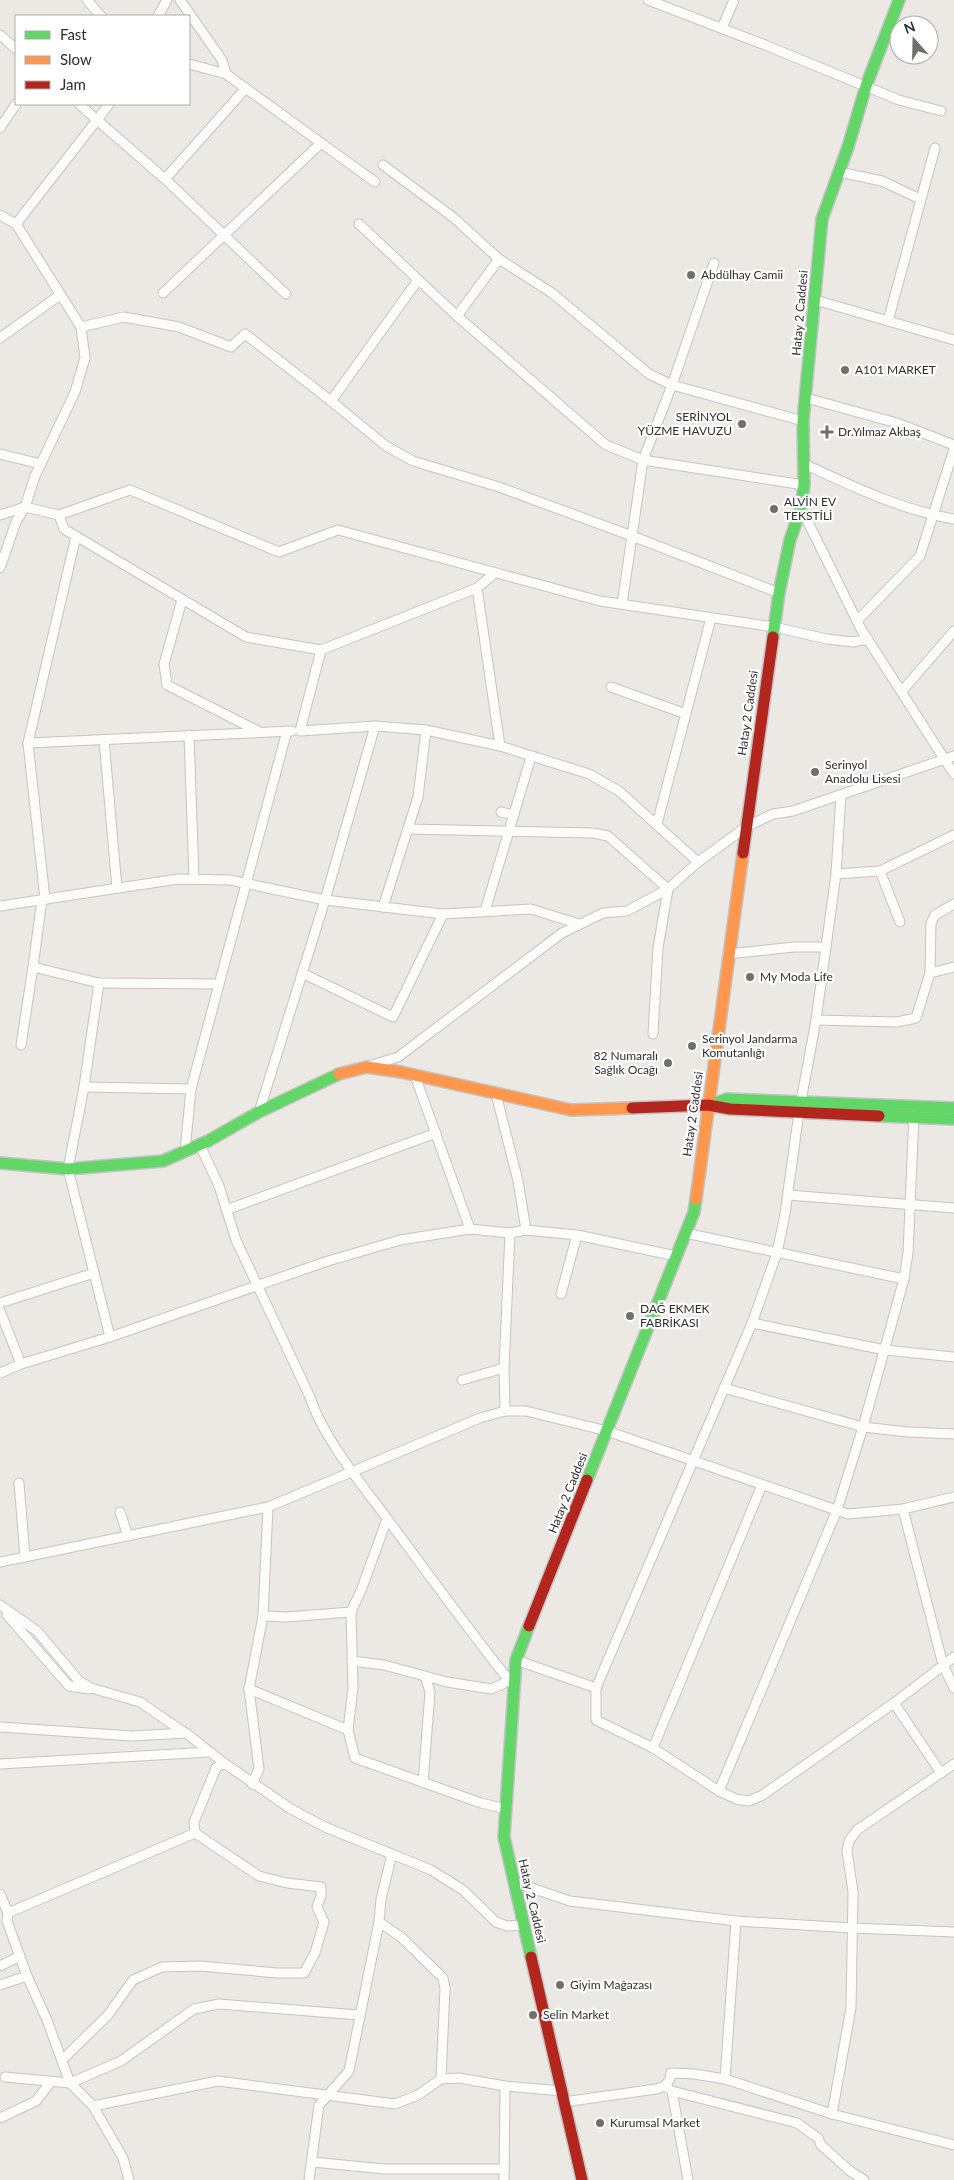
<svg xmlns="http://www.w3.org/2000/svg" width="954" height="2180" font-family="Lato,sans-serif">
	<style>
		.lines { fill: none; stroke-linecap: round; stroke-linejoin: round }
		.street-casing { stroke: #c5c4c5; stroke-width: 11 }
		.fast-casing { stroke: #c5c4c5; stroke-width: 14 }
		.slow-casing { stroke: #c5c4c5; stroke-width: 14 }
		.jam-casing { stroke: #c5c4c5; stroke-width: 14 }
		.street { stroke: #fcfcfb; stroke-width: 9 }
		.fast { stroke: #63d668; stroke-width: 11 }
		.slow { stroke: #ff974d; stroke-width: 11 }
		.jam { stroke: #b3261e; stroke-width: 11 }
		.poi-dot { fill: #706f6e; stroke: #fff; stroke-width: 2 }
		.labels { text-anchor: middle; stroke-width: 4.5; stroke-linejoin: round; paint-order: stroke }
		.poi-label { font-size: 12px; fill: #2e2e2e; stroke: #fff; text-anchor: start }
		.street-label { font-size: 12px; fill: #2e2e2e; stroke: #fff }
	</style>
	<rect width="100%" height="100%" fill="#ece8e4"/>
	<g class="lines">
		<defs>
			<g id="street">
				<polyline points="87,0 101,16"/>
				<polyline points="180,0 222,60 226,74"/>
				<polyline points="648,0 765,45 899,100 941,111"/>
				<polyline points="158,16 167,0"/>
				<polyline points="722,28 734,0"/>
				<polyline points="0,35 16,49"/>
				<polyline points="189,64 226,74 375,182"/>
				<polyline points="79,104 97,120 109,104"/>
				<polyline points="0,128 16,104"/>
				<polyline points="383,165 454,218 499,259"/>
				<polyline points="839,172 882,181 920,199"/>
				<polyline points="165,179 246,88"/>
				<polyline points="0,215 16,224 81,327 85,358 75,392 35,476 25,507 16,522 0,568"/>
				<polyline points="16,224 97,120 165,179 286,294"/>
				<polyline points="359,224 457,316 606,445 643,460 804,485"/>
				<polyline points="163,293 321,143"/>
				<polyline points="815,300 954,340"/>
				<polyline points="457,316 499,259 552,293 649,374 672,385 803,421"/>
				<polyline points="888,321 935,148"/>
				<polyline points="81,327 124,317 179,327 231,347 245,334 331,401 386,446 413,461 499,487 632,536 643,460 672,385 714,263"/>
				<polyline points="0,338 60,295"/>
				<polyline points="806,398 897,423 954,445"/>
				<polyline points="331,401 418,280"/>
				<polyline points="0,454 41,464"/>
				<path d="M804,464C852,486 901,510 954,519"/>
				<polyline points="801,508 861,629 954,774"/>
				<polyline points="0,515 25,507 59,515 130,490 279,552 338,530 600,601 774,627 827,639 853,642 868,639"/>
				<polyline points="59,515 64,529 246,637 321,650 300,731 375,726 426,730 500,746 589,774 619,791 698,862"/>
				<polyline points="495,573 477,588 500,746"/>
				<polyline points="182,600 164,664 167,685 258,731"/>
				<polyline points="622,604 632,536 779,593"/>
				<polyline points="857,621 920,556 954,449"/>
				<polyline points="321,650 477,588"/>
				<polyline points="611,687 686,714"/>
				<polyline points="902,691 954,631"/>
				<polyline points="189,735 194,879"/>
				<polyline points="104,740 117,888"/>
				<polyline points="28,743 292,731"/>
				<polyline points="841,795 836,874 880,871 954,835"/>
				<polyline points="501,812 514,815"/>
				<polyline points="657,824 711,618"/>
				<polyline points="408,829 593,833 608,836 668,889 658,948 653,1034"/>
				<polyline points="880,871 900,922"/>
				<polyline points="42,899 33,967 99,983 219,984"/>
				<polyline points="45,899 28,743 76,536"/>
				<polyline points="0,906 178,879 230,880 325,900 443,914 531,909 579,924"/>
				<polyline points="383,907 418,797 426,730"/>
				<polyline points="485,911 531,757"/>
				<polyline points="728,954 794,947 826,947"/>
				<polyline points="302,973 393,1017 443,914"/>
				<polyline points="930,973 954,967"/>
				<polyline points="99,983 84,1087 68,1169 110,1337"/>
				<polyline points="816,1020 897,1022 916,1018 930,973 931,923 935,915 954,904"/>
				<polyline points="21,1045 33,967"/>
				<polyline points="369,1066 398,1057 562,933 603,913 627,911 668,889 698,862 746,827 773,814 793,811 954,756"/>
				<polyline points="415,1076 470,1229 510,1233 526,1230 577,1235 676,1256"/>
				<polyline points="84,1087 191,1089"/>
				<polyline points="496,1094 518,1181 526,1230"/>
				<polyline points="259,1112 325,900 375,726"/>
				<path d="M200,1145L219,1186L236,1240L310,1397C323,1438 363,1486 389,1521C430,1577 471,1633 515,1688"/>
				<polyline points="185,1151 191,1089 287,731"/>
				<polyline points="788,1195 954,1208"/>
				<polyline points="226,1210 436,1133"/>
				<polyline points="685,1233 904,1279 908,1253 914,1114"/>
				<polyline points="561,1294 577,1235"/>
				<polyline points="0,1303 94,1273"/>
				<polyline points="0,1311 21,1364"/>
				<polyline points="752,1323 885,1350 954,1357"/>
				<polyline points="0,1373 21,1364 110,1337 328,1261 400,1240 470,1229"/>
				<polyline points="462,1380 504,1368"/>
				<polyline points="724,1388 863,1427 908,1432 954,1434"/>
				<polyline points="505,1411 504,1368 510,1233"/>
				<polyline points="19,1483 25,1557"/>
				<polyline points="903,1509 943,1665 954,1688"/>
				<polyline points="120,1512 128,1536"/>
				<polyline points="387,1519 362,1588 351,1612 353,1687 348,1730 355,1758 481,1803 506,1809"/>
				<polyline points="0,1562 268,1507"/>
				<polyline points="0,1605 37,1631 79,1681 91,1688 140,1702 185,1733"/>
				<polyline points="7,1615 69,1686 89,1689"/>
				<polyline points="263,1616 286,1617 351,1612"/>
				<polyline points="516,1660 596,1688 596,1720 653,1748 719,1791 736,1799 748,1801 761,1796 894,1703 954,1657"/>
				<polyline points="352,1661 384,1665 447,1682 491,1689 503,1684 507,1679"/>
				<polyline points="596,1688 752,1323 777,1253 785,1214 799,1112 816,1020 836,874"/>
				<polyline points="249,1689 348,1730"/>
				<polyline points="894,1703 941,1773"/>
				<polyline points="0,1727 132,1736 186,1733 224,1763"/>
				<polyline points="653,1748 762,1485"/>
				<polyline points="0,1764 210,1752"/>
				<polyline points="423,1783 430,1692 425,1676"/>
				<polyline points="252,1784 259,1769 249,1689 263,1616 268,1507 480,1418 505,1411 526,1411 607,1431 848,1514 903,1509 954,1497"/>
				<polyline points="719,1791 837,1510 863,1427 904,1279"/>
				<polyline points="514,1882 570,1901 736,1921 852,1928 954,1932"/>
				<polyline points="0,1894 8,1913 7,1921 27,1976 47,2020 70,2083 93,2106 123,2158 129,2180"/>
				<polyline points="8,1913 195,1833"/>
				<polyline points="379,1922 401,1937 443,1978 445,1988 441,2079"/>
				<polyline points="0,1966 20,1956"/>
				<polyline points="0,1985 27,1976"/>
				<polyline points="62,2060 108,2015 133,1980 162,1967 200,1966 277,1973 304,1973 315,1953 324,1922 317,1907 321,1896 321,1887 287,1883 259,1876 195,1833 194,1822 216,1768 224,1763 291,1809 325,1827 431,1870 463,1890 496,1922 507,1926 524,1925"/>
				<polyline points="5,2077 70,2083 121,2061 194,2009 219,2004 359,2015"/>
				<polyline points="725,2079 736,1921"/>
				<polyline points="665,2086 670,2079 671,2073 694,2074 725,2079 832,2114 954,2145"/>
				<polyline points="672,2091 688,2180"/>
				<polyline points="564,2102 656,2089 665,2086 672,2091 797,2123 818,2138 821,2145 850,2171 864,2180"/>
				<polyline points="93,2106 218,2081 395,2104 418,2095 441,2079 459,2078 505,2086 562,2091"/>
				<polyline points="832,2114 851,2008 853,1892 847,1851 849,1841 857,1830 954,1764"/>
				<polyline points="0,2118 36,2101 50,2083"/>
				<polyline points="313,2162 384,2169 504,2169"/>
				<polyline points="309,2180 319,2105 349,2071 379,1922 381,1899 392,1854"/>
				<polyline points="504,2180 505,2086"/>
			</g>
			<g id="fast">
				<polyline points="773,637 779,593 790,540 801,508 804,485 803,421 822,219 848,147 866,86 899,0"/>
				<polyline points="713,1104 727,1099 954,1108"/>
				<polyline points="879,1116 954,1119"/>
				<polyline points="0,1163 68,1169 163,1161 208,1141 259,1112 339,1074"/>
				<polyline points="587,1480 694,1212 696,1199"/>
				<polyline points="529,1626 516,1660 504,1837 531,1957"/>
			</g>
			<g id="slow">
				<polyline points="339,1074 367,1067 401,1072 571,1110 632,1108"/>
				<polyline points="696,1199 743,853"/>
			</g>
			<g id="jam">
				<polyline points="743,853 773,637"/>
				<polyline points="632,1108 708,1105 730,1109 879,1116"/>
				<polyline points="529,1626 587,1480"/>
				<polyline points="531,1957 582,2180"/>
			</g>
		</defs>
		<use href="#street" class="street-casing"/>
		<use href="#fast" class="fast-casing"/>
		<use href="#slow" class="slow-casing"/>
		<use href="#jam" class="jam-casing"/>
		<use href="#street" class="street"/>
		<use href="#fast" class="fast"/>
		<use href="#slow" class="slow"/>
		<use href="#jam" class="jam"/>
	</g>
	<g class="poi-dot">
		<circle cx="691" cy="275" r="5"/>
		<circle cx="845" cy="370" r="5"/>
		<circle cx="742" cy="424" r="5"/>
		<path d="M824.5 424.5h5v5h5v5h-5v5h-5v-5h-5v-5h5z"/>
		<circle cx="774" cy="509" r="5"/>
		<circle cx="815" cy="772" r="5"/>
		<circle cx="750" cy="977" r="5"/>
		<circle cx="692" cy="1046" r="5"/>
		<circle cx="668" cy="1063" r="5"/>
		<circle cx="630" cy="1316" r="5"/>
		<circle cx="560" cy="1985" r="5"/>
		<circle cx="533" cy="2015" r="5"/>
		<circle cx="600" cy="2123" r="5"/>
	</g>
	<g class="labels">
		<g class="poi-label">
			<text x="701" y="279">Abdülhay Camii</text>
			<text x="855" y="374">A101 MARKET</text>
			<text x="732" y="421" text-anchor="end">SERİNYOL<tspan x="732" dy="14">YÜZME HAVUZU</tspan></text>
			<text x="838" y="436">Dr.Yılmaz Akbaş</text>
			<text x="784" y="506">ALVİN EV<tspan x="784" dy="14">TEKSTİLİ</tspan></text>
			<text x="825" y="769">Serinyol<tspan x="825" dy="14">Anadolu Lisesi</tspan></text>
			<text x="760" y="981">My Moda Life</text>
			<text x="702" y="1043">Serinyol Jandarma<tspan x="702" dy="14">Komutanlığı</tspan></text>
			<text x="658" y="1060" text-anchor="end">82 Numaralı<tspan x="658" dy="14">Sağlık Ocağı</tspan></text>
			<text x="640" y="1313">DAĞ EKMEK<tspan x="640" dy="14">FABRİKASI</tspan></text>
			<text x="570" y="1989">Giyim Mağazası</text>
			<text x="543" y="2019">Selin Market</text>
			<text x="610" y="2127">Kurumsal Market</text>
		</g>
		<g class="street-label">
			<text transform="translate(800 313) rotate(-85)" y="4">Hatay 2 Caddesi</text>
			<text transform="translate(748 713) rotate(-82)" y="4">Hatay 2 Caddesi</text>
			<text transform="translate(693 1114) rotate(-82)" y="4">Hatay 2 Caddesi</text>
			<text transform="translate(568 1493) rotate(-68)" y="4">Hatay 2 Caddesi</text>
			<text transform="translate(532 1901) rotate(77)" y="4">Hatay 2 Caddesi</text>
		</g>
	</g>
	<rect x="15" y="15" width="175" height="90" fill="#ffffff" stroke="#ababab"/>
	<rect x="25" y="31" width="25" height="8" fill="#63d668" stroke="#ababab"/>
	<text x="60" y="40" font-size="15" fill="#2e2e2e">Fast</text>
	<rect x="25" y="56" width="25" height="8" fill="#ff974d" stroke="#ababab"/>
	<text x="60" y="65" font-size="15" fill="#2e2e2e">Slow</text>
	<rect x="25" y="81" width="25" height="8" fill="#b3261e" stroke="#ababab"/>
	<text x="60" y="90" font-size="15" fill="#2e2e2e">Jam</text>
	<g transform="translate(914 40) rotate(340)"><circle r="24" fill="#ffffff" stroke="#ababab"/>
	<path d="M0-4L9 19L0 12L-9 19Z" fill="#706f6e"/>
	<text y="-8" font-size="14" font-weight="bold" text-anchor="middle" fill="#2e2e2e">N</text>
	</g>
</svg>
